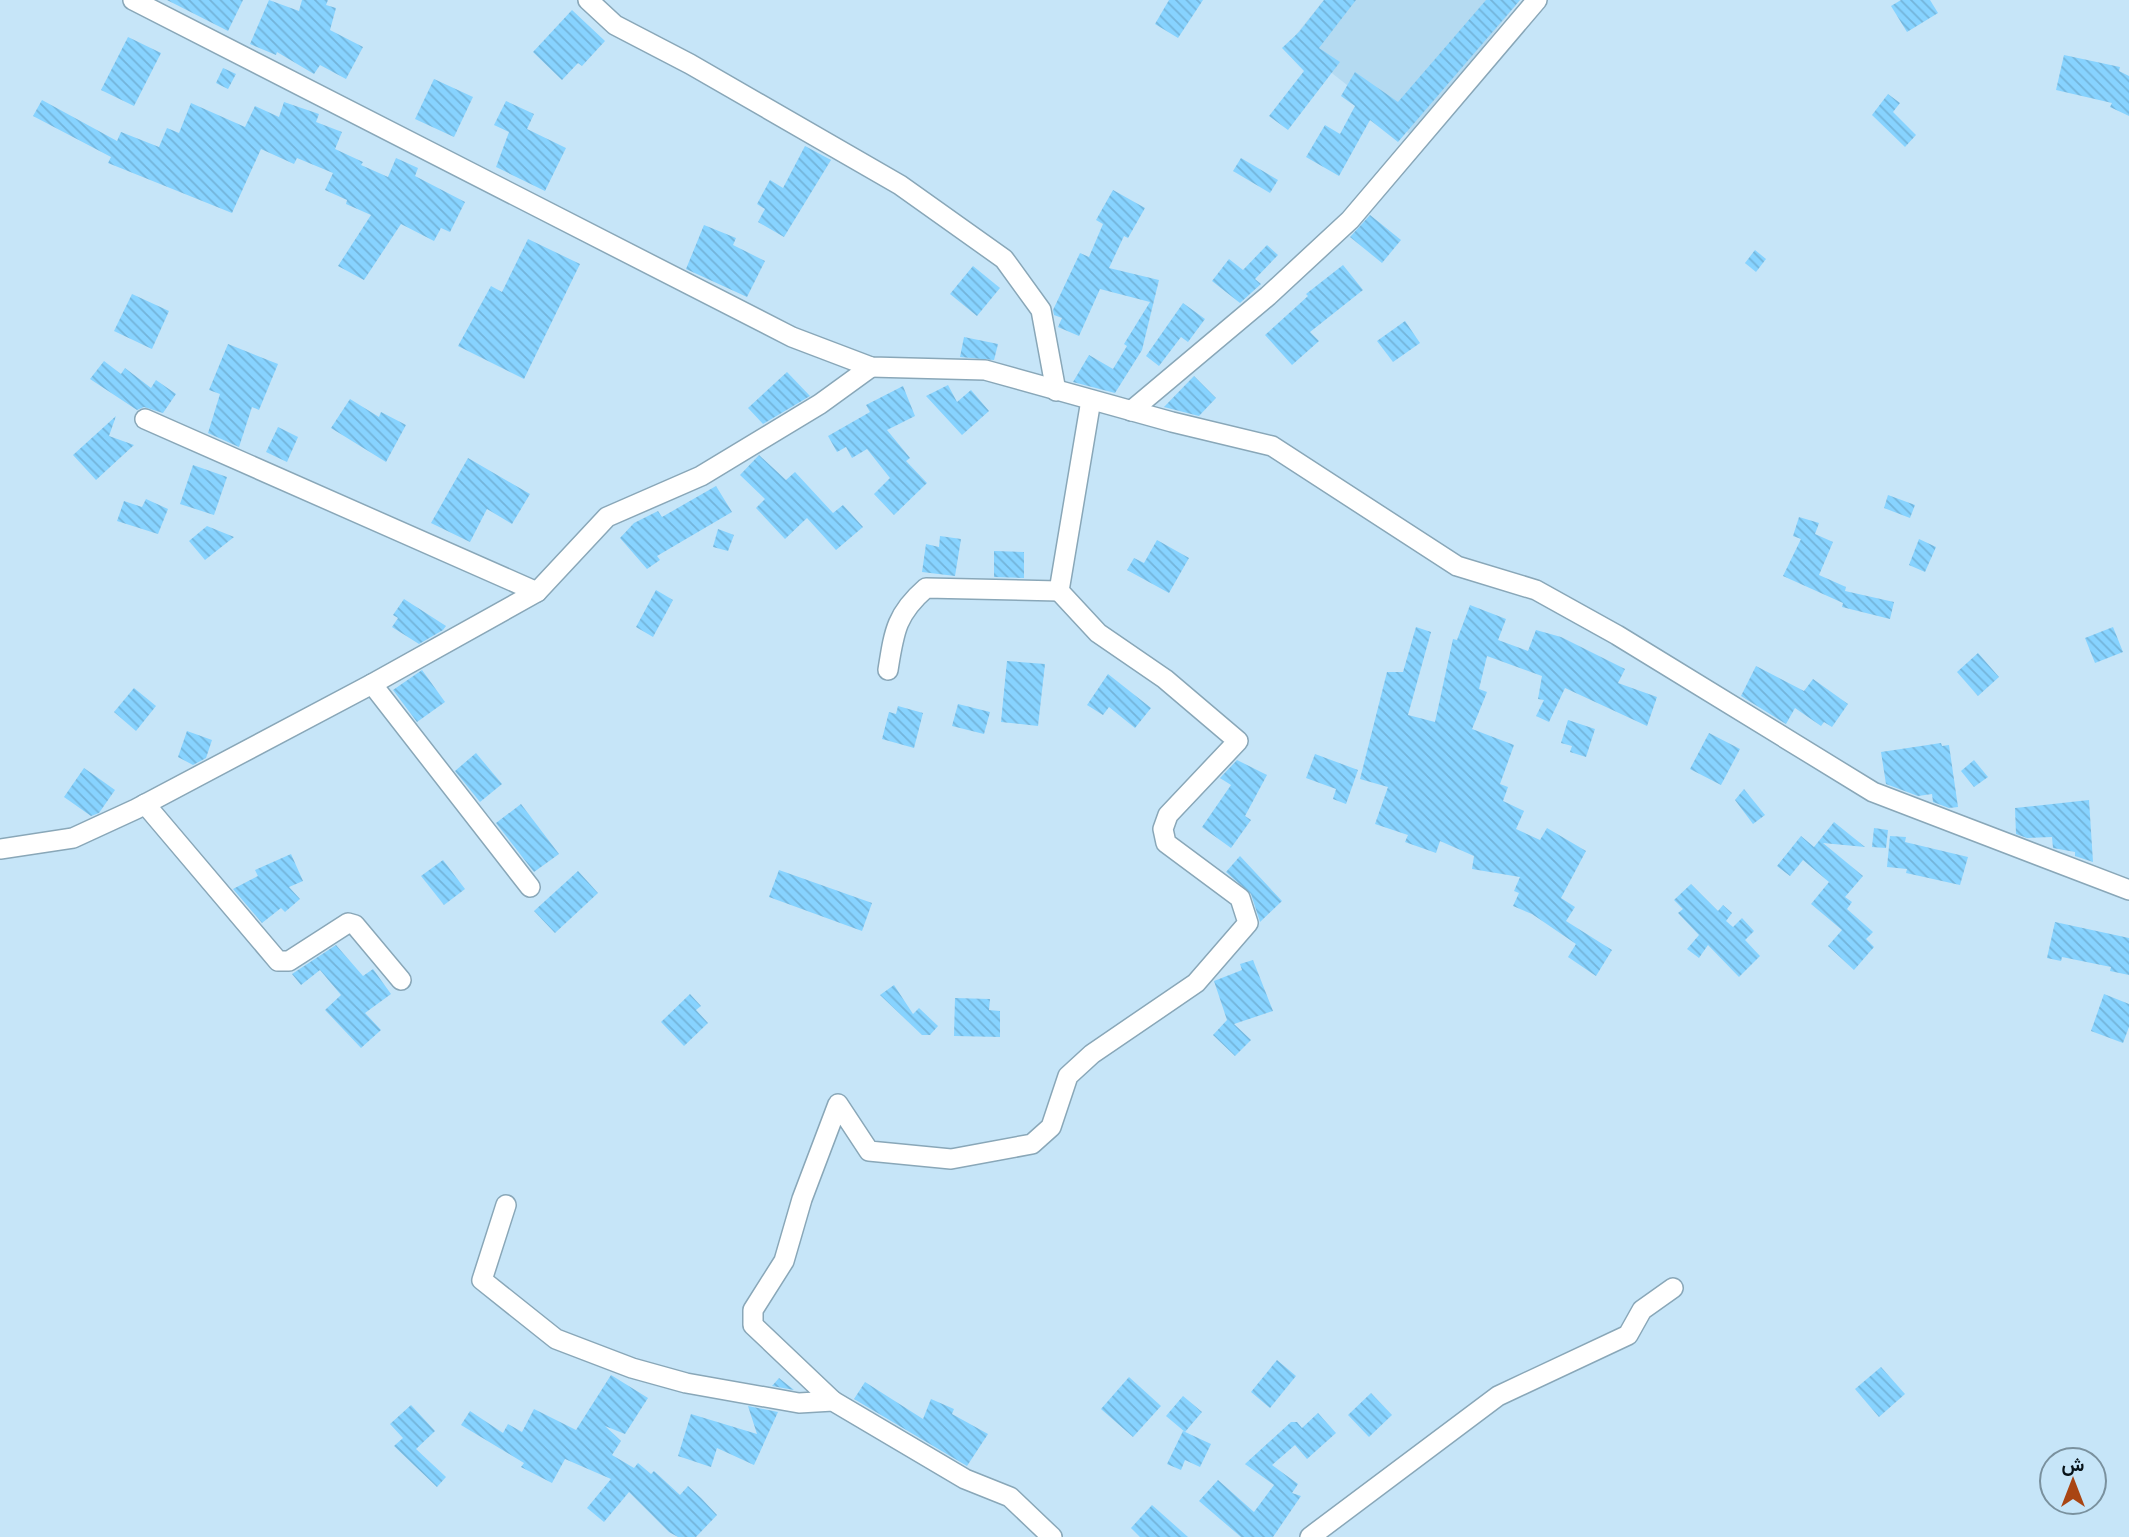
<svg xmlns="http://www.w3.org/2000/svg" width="2129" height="1537" font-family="'Noto Sans',Vazirmatn,sans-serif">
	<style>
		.built { fill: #b4daf1 }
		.building { fill: url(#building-back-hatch) }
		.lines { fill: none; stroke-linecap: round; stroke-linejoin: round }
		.street-casing { stroke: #89a7b8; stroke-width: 22 }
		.street { stroke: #fff; stroke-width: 19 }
	</style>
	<defs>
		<pattern id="building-back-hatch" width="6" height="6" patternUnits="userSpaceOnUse" patternTransform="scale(1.75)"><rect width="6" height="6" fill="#87d3ff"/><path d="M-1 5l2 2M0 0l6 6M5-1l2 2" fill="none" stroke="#73b4da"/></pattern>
	</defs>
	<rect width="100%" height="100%" fill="#c6e5f8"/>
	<polygon class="built" points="1324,0 1520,0 1412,136 1291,41"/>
	<g class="building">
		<polygon points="167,0 243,0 228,31"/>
		<polygon points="269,0 299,11 302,0 328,0 326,5 336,8 330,30 363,47 346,79 320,65 314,74 277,52 276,55 250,44"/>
		<polygon points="1169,0 1203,0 1178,38 1155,24"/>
		<polygon points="1324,0 1356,0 1319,48 1340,62 1288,130 1269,116 1304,71 1282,48 1299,32"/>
		<polygon points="1486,0 1520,0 1398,142 1370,120 1339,176 1306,157 1325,125 1340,134 1355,106 1341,96 1355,72 1398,102"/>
		<polygon points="1901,0 1930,0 1938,13 1907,32 1891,6"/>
		<polygon points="572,10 605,41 582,66 578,63 562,80 533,52"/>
		<polygon points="128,37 161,53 134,106 101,90"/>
		<polygon points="2064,55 2120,67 2119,71 2129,76 2129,116 2110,107 2112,103 2056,90"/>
		<polygon points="223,68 236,74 228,89 216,83"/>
		<polygon points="434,79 473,97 454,137 415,119"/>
		<polygon points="1888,94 1900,103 1893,112 1916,135 1905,147 1872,115"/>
		<polygon points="42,100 117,141 121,132 159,147 167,128 179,133 191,103 245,127 255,106 279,117 284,102 319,114 316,122 342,132 335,149 363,162 361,165 388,177 396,158 418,168 415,176 465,202 450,232 441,228 434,241 401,224 364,280 338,266 371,215 346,204 347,200 325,190 333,173 297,158 294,164 261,149 232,213 108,163 111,157 33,116"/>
		<polygon points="506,101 534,114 527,129 566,148 545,191 496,167 509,132 494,125"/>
		<polygon points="805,146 831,160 784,237 758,222 765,209 757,204 770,180 783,188"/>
		<polygon points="1241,158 1278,180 1270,193 1233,171"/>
		<polygon points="1113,190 1145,208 1128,238 1124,236 1109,268 1159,280 1142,350 1115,393 1073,382 1089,355 1113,369 1127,346 1124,344 1150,302 1100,289 1079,336 1058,327 1062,318 1054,315 1053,310 1080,253 1089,257 1103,224 1096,220"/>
		<polygon points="1370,215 1401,240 1382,263 1350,237"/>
		<polygon points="704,225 736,238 733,245 765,261 747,297 686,269"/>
		<polygon points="528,239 580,264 524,379 458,346 491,286 502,292"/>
		<polygon points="1267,245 1278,255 1255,279 1261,284 1240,303 1212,281 1229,259 1243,270"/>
		<polygon points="1755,250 1766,259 1756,272 1745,263"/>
		<polygon points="1343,265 1363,290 1310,332 1319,341 1292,365 1265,335 1308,296 1306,294"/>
		<polygon points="973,266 1000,288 977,316 950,294"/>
		<polygon points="132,294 169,311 152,349 114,331"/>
		<polygon points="1183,303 1205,319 1188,342 1181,337 1159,366 1146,356"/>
		<polygon points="1405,321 1420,343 1393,362 1377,341"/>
		<polygon points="964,337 998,344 994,360 960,357"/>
		<polygon points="228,344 278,364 259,410 252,407 239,447 208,433 220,394 209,390"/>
		<polygon points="104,361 121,374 125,368 151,388 156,380 176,394 163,413 144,407 137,410 90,379"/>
		<polygon points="787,372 810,396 763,424 748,408"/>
		<polygon points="1194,376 1216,398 1199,416 1164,407"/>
		<polygon points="948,385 957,402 971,390 989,411 962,435 926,396"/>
		<polygon points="903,386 915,416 887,430 910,458 906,461 927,483 894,515 874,494 890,478 867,449 852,458 846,447 837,452 828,436 870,412 866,405"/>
		<polygon points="350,399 379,417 381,412 406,425 386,462 331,428"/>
		<polygon points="116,416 109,436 134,445 96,480 73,455"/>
		<polygon points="278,427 298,437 287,462 266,452"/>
		<polygon points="759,455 786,480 795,472 833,513 843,505 863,527 836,550 807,518 785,539 756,508 765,499 740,475"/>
		<polygon points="468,458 530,494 512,524 487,509 470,542 431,523"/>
		<polygon points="193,465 227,477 214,515 180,504"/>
		<polygon points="716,486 732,512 657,556 660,560 647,569 620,538 634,523 658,511 662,517"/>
		<polygon points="1888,495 1915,505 1910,518 1884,508"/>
		<polygon points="146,499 168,509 158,534 117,521 124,501 142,507"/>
		<polygon points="1799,517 1819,523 1815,534 1833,542 1819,575 1846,587 1845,591 1894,602 1890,619 1842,607 1843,603 1783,576 1801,539 1793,536"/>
		<polygon points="207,526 234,537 205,560 189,541"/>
		<polygon points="718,529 734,535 728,551 713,547"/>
		<polygon points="940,536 961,539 955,576 922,572 926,544 939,547"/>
		<polygon points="1919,539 1936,547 1925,572 1909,565"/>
		<polygon points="1157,540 1189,558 1169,593 1127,570 1134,558 1144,563"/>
		<polygon points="994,551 1024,552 1024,578 994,577"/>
		<polygon points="656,590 673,600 653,637 636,627"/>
		<polygon points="404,599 446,626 443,630 419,644 392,627 398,618 393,615"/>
		<polygon points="1470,605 1506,619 1498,640 1528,651 1536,630 1561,637 1625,669 1618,683 1657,697 1647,726 1565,688 1549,722 1536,716 1544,700 1538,699 1542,676 1487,656 1479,689 1487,692 1472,729 1514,745 1500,784 1508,787 1503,801 1524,811 1516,829 1540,840 1547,828 1586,851 1561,898 1575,907 1566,921 1612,950 1596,976 1568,957 1576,944 1532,914 1513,906 1519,893 1514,891 1520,877 1472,869 1474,856 1440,841 1436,853 1405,842 1408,835 1375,824 1388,787 1360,779 1387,672 1403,672 1416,627 1431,632 1408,715 1435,722 1453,639 1457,640"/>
		<polygon points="2113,627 2123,652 2095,663 2085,638"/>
		<polygon points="1978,653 1999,677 1978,696 1957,672"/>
		<polygon points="1007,661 1045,664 1038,726 1001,722"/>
		<polygon points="1756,666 1804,691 1813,679 1848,704 1832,727 1824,722 1821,726 1795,708 1786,724 1741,696"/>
		<polygon points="422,670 445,702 417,722 393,690"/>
		<polygon points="1108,674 1151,708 1135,728 1109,707 1103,715 1087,705"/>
		<polygon points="134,688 156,706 136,731 114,712"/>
		<polygon points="958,704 990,712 984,734 952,726"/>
		<polygon points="898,706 923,713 914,748 882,739 889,712 896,714"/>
		<polygon points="1568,720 1595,729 1586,757 1570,752 1572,746 1561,743"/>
		<polygon points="187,731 212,740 206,758 193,765 178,757"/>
		<polygon points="1709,733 1740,749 1721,785 1690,769"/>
		<polygon points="1941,743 1942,746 1949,745 1958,807 1949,808 1933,802 1932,794 1918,796 1886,784 1881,752"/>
		<polygon points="476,753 502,784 480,802 455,771"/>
		<polygon points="1315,754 1358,770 1346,804 1333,799 1336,789 1306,778"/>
		<polygon points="1237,760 1267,775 1245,816 1251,820 1231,848 1202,827 1231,785 1220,778"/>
		<polygon points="1974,760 1988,777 1974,787 1961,771"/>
		<polygon points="84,768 115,790 99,813 91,816 64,797"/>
		<polygon points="1744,789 1765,815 1753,824 1735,800"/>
		<polygon points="2089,800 2093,862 2075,856 2075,852 2053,848 2052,837 2027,838 2016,834 2015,808"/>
		<polygon points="521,804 559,854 534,872 496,823"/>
		<polygon points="1834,822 1865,847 1823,843 1863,876 1845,897 1852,902 1847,909 1873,932 1866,939 1874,947 1854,970 1828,946 1842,930 1811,904 1829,882 1803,860 1790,876 1777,866 1801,836 1814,847"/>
		<polygon points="1874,828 1888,830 1886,848 1872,847"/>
		<polygon points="1890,836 1906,837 1905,842 1968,857 1960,885 1906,873 1907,869 1887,867"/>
		<polygon points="291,854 303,881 289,887 300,899 285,912 281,908 262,923 233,889 258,876 255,870"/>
		<polygon points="1240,856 1282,901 1260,922 1251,894 1226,872"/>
		<polygon points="443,860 465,889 444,905 421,876"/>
		<polygon points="779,870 872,903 862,931 769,897"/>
		<polygon points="578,871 598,893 555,933 534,911"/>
		<polygon points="1691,884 1718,911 1723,905 1732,913 1726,921 1733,927 1742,918 1754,931 1745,940 1760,956 1739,977 1708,945 1699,958 1687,949 1699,935 1678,913 1683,909 1674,900"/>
		<polygon points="2055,922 2129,938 2129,975 2110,971 2111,967 2062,957 2061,961 2047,958"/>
		<polygon points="336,945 363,976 373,969 391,994 365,1013 381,1030 361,1048 325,1010 341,995 320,970 301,985 292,974"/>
		<polygon points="1253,960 1273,1011 1234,1024 1251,1040 1235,1056 1213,1035 1227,1020 1214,981 1242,970 1240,964"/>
		<polygon points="894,985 913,1014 919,1008 938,1026 930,1035 922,1035 880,995"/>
		<polygon points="690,994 701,1006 696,1010 708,1023 684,1046 661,1022"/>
		<polygon points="2104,994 2129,1004 2129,1027 2123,1043 2091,1031"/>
		<polygon points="955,998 990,999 989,1010 1000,1011 1000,1037 954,1036"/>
		<polygon points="1277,1360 1296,1376 1270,1408 1251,1392"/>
		<polygon points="1881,1367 1905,1394 1879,1417 1855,1389"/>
		<polygon points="611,1375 648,1398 625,1434 605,1426 621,1441 612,1455 634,1468 638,1463 651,1474 654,1471 680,1495 688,1486 701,1498 717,1515 696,1537 678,1537 669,1532 629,1492 604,1522 587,1508 611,1479 565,1459 552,1483 521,1467 524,1463 461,1425 470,1411 503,1433 508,1424 522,1432 534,1409 576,1430"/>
		<polygon points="1129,1377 1161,1406 1133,1437 1101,1409"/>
		<polygon points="779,1378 794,1390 772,1386"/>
		<polygon points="865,1382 923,1419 931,1399 954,1409 952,1414 988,1434 967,1466 854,1399"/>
		<polygon points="1371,1393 1392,1415 1369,1437 1348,1415"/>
		<polygon points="1183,1396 1202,1412 1185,1432 1166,1416"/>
		<polygon points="411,1405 435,1431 416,1449 446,1477 437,1487 394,1446 403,1438 390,1424"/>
		<polygon points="748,1406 778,1412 754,1465 717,1448 711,1467 678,1456 691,1414 757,1434"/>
		<polygon points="1318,1413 1336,1433 1307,1459 1295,1445 1272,1465 1298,1484 1292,1493 1301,1496 1273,1537 1241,1537 1199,1501 1218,1480 1254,1512 1274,1485 1245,1464 1291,1422 1297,1422 1302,1428"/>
		<polygon points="1183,1431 1211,1444 1200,1467 1185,1460 1181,1470 1167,1464"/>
		<polygon points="1152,1505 1188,1537 1140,1537 1131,1528"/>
	</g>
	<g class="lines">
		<defs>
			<g id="street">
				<polyline points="133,0 792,337 871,367 985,370 1172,422 1272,446 1457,566 1536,590 1617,635 1873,792 2129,890"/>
				<polyline points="588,0 615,25 690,64 900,185 1004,259 1041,310 1056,391"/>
				<polyline points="1131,411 1268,296 1350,220 1537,0"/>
				<polyline points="145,419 537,592"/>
				<path d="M888,670C894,632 896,614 926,588L1059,591"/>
				<polyline points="372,684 530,887"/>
				<polyline points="145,804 278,961 289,961 348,923 355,925 401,980"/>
				<polyline points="0,849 73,838 136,809 372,684 537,592 607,517 701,476 820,404 871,367"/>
				<polyline points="506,1205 482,1280 556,1339 632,1368 686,1383 799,1403 833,1401 965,1479 1010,1497 1052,1537"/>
				<polyline points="833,1401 753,1325 753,1310 784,1261 802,1199 838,1104 869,1151 951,1159 1032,1144 1051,1127 1068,1076 1092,1054 1196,983 1248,923 1240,898 1166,843 1163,829 1168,815 1238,741 1165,679 1098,633 1059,591 1091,400"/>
				<polyline points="1310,1537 1498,1396 1628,1335 1642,1310 1673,1288"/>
			</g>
		</defs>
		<use href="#street" class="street-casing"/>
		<use href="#street" class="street"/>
	</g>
	<g transform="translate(2073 1481)"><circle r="33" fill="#c6e5f8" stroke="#7a919e" stroke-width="2"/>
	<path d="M0-5L12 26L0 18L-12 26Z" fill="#a94513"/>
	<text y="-10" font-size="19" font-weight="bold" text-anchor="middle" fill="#071218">ش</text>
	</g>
</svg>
